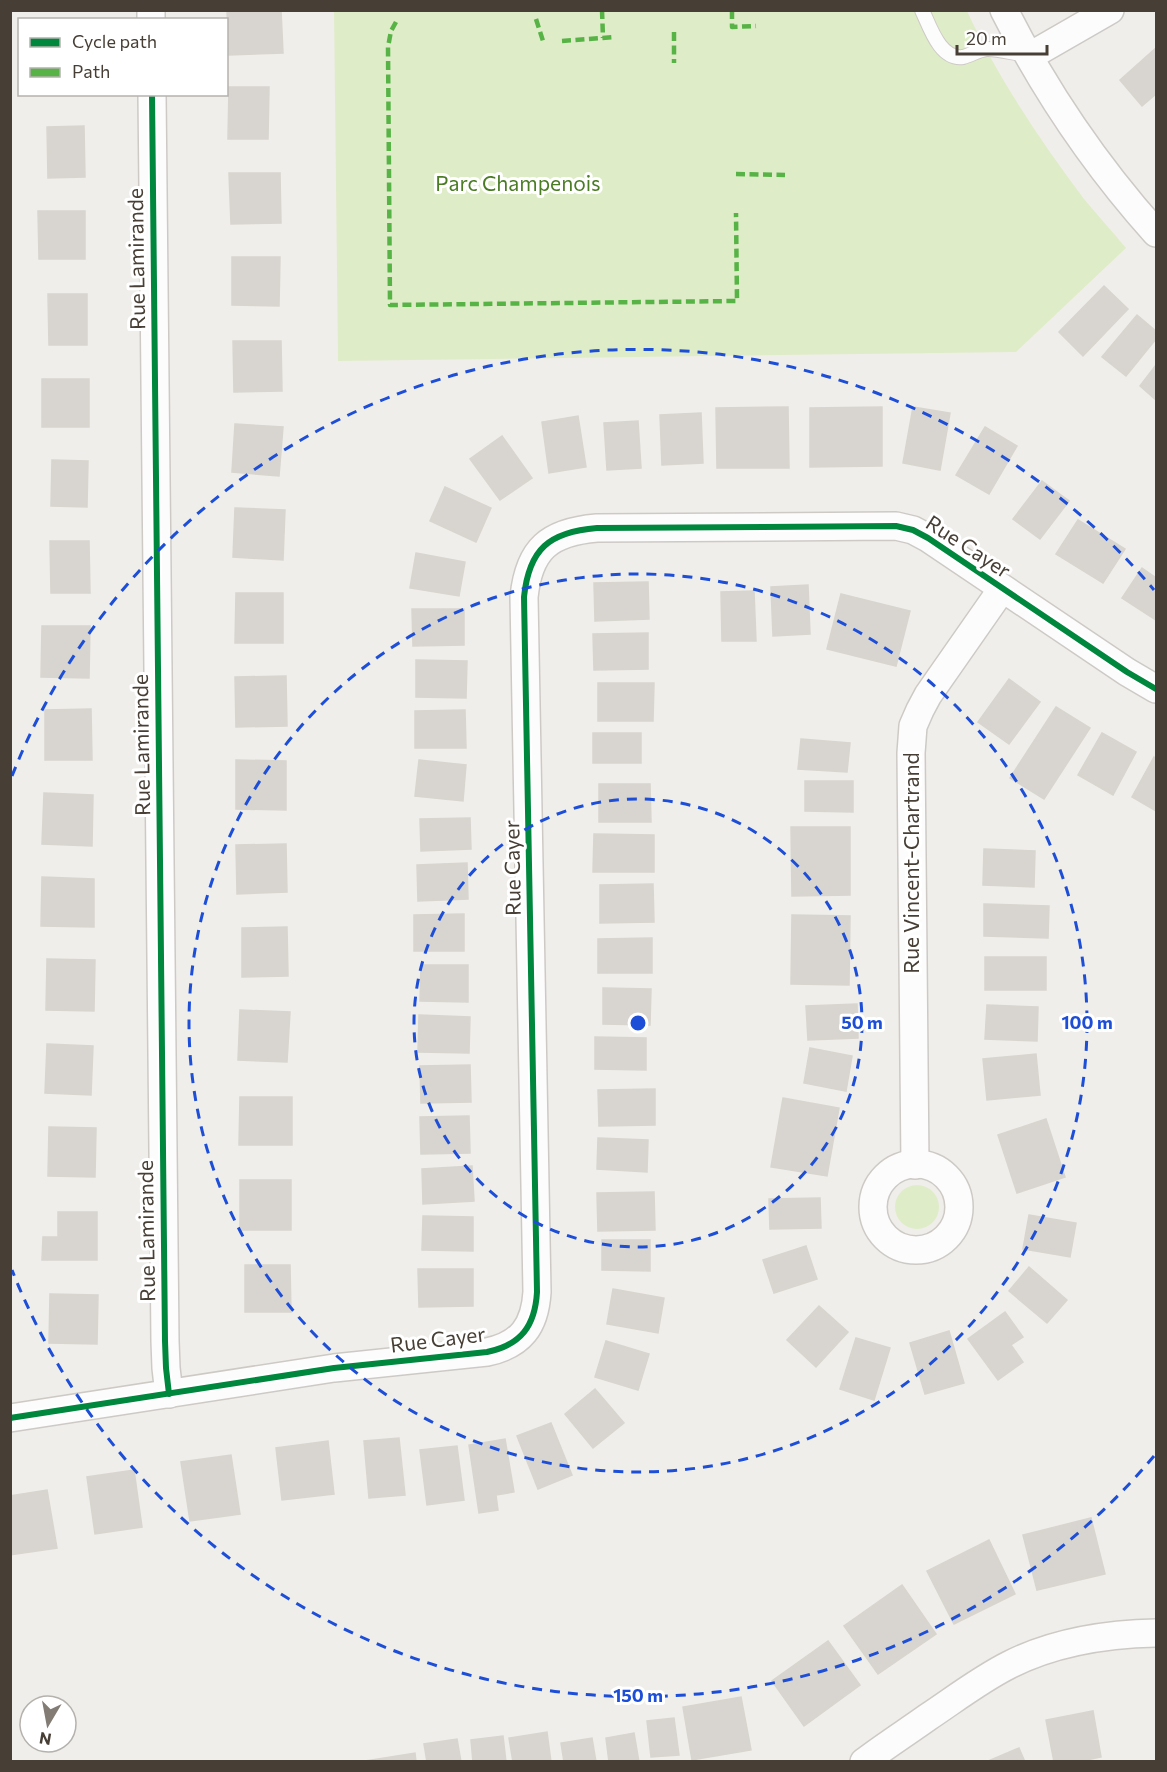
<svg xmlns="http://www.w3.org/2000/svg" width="1167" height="1772" font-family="Commissioner,sans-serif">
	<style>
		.green { fill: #dfecc8 }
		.building { fill: #d8d5d0; stroke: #d8d5cf; stroke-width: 1.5 }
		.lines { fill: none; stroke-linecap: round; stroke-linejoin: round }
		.service-casing { stroke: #cdcac6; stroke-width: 16 }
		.minor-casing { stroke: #cdcac6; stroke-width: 30 }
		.service { stroke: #fdfcfc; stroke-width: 14 }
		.minor { stroke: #fdfcfc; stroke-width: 27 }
		.quiet { stroke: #57b346; stroke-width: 4.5; stroke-dasharray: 9 4.5; stroke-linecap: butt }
		.cycleway-casing { stroke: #fff; stroke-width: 10 }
		.cycleway { stroke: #00873e; stroke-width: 6 }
		.ring { fill: none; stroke: #1d4ed8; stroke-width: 3; stroke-dasharray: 10 8 }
		.labels { text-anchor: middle; stroke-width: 6; stroke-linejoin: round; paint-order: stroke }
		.park-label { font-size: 21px; fill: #4a7c24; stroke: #fff }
		.street-label { font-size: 21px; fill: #473f35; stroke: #fff }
		.centre { fill: #1d4ed8; stroke: #fff; stroke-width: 3 }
		.ring-label { font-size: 18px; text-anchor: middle; font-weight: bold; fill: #1d4ed8; stroke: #fff; stroke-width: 6; stroke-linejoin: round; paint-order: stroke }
	</style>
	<rect width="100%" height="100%" fill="#f0eeea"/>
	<g class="green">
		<path d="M334,11H967C998,78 1040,140 1084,199C1098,216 1113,232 1126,248L1016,352L338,361Z"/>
		<circle cx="917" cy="1207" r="22"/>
	</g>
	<g class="building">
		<polygon points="227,10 281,10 283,53 229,55"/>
		<polygon points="1156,48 1156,94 1142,106 1120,80"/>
		<polygon points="229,87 269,87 268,139 228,139"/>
		<polygon points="84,126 85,177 48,178 47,127"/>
		<polygon points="229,173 280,173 281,223 231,224"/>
		<polygon points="38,211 85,211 85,259 39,259"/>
		<polygon points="232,257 280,257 279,306 232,305"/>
		<polygon points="1104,286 1128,309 1083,356 1059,332"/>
		<polygon points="48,294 87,294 87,345 49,345"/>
		<polygon points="1137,315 1156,331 1156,339 1126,376 1102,357"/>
		<polygon points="233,341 281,341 282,391 234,392"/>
		<polygon points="1156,365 1156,400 1140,386"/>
		<rect x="42" y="379" width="47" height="48"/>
		<polygon points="788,407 789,468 717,468 716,408"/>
		<polygon points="882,407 882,466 810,467 810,408"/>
		<polygon points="913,407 950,413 940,470 903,463"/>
		<polygon points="701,413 703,463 662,465 660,415"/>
		<polygon points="578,416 586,467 549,473 542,422"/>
		<polygon points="638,421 641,468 607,470 604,423"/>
		<polygon points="235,424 283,427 279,476 232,472"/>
		<polygon points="985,427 1017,446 989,494 956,475"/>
		<polygon points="502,436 532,478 500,500 470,459"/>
		<polygon points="52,460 88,461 87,507 51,506"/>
		<polygon points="1042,481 1069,501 1040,539 1013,519"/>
		<polygon points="445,487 491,508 476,542 430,521"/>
		<polygon points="235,508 285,510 283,560 233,557"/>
		<polygon points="1078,520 1125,549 1103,583 1056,554"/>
		<polygon points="50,541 89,541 90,593 51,593"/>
		<polygon points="416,553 465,562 459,596 410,588"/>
		<polygon points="1142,568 1156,578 1156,620 1122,598"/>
		<polygon points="648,582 649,619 595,621 594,583"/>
		<polygon points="808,585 810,634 773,636 771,587"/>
		<polygon points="754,591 756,641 722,641 721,592"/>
		<polygon points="236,593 283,593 283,643 235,643"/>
		<polygon points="841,594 910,611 896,666 827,649"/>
		<polygon points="412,609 464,609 464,645 413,646"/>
		<polygon points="42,626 90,626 89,678 41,677"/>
		<polygon points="648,633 648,669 594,670 593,634"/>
		<polygon points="416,660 467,661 466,698 416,697"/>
		<polygon points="286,676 287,726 236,727 235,677"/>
		<polygon points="1009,679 1040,702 1009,744 978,722"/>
		<polygon points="598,683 654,683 653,721 598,721"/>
		<polygon points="1056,707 1090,728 1044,799 1010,778"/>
		<polygon points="91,709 92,760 45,760 45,710"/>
		<polygon points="465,710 466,748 415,748 415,711"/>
		<rect x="593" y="733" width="48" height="30"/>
		<polygon points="1102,733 1136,752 1113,795 1078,775"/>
		<polygon points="801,739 850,743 847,772 798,769"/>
		<polygon points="1154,757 1156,759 1156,811 1132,797"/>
		<polygon points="236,760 286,761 286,810 236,809"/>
		<polygon points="419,760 466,765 463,801 415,796"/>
		<polygon points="805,781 853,781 853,812 805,811"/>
		<polygon points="599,784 650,784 651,822 599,822"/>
		<polygon points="44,793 93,795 92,846 42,844"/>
		<polygon points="470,818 471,849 421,851 420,819"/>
		<polygon points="791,827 850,827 850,895 792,896"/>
		<polygon points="594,834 654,835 654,872 593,872"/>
		<polygon points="286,844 287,892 237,894 236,845"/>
		<polygon points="984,849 1035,851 1034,887 983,885"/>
		<polygon points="467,863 468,899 418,901 417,865"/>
		<polygon points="42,877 94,879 94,927 41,926"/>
		<polygon points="653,884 654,922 600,923 600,885"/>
		<polygon points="984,904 1049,906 1048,938 984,936"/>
		<polygon points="464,914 464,951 414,951 414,915"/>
		<polygon points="792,915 850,916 849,985 791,984"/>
		<polygon points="287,927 288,976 242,977 242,928"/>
		<polygon points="652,938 652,973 598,973 598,939"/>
		<rect x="985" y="957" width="61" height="33"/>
		<polygon points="47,959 95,960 94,1011 46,1010"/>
		<polygon points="421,965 468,965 468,1002 420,1001"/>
		<polygon points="603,988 651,989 650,1025 603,1024"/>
		<polygon points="857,1004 858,1038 808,1040 806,1006"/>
		<polygon points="987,1005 1038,1007 1037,1041 985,1039"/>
		<polygon points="240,1010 290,1012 287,1062 238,1060"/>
		<polygon points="419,1015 470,1017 469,1053 418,1052"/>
		<polygon points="595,1037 646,1038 646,1070 595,1069"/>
		<polygon points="47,1044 93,1046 91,1095 45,1093"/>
		<polygon points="810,1048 852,1056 846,1091 804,1083"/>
		<polygon points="1036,1054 1040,1095 987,1100 983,1059"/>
		<polygon points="470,1065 471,1102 421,1103 420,1066"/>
		<polygon points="655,1089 655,1125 599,1126 598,1090"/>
		<polygon points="240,1097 292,1097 292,1145 239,1145"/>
		<polygon points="783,1098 839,1108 827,1176 771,1167"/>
		<polygon points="469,1116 470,1153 421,1154 420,1117"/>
		<polygon points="1046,1119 1065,1177 1017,1193 998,1135"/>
		<polygon points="49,1127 96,1128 95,1177 48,1176"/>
		<polygon points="598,1138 648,1140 647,1172 597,1169"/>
		<polygon points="472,1166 474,1201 423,1204 422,1169"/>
		<rect x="240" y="1180" width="51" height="50"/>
		<polygon points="654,1192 655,1230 598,1231 597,1193"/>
		<polygon points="820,1198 821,1228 770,1229 769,1199"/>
		<polygon points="58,1212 97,1212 97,1260 42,1260 43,1237 58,1237"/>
		<polygon points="1029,1215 1076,1223 1070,1257 1023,1249"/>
		<polygon points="423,1216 473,1217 473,1251 422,1250"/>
		<polygon points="602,1240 650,1240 650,1271 602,1270"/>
		<polygon points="806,1246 817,1279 774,1293 763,1260"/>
		<polygon points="245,1265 290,1265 291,1312 245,1312"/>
		<polygon points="1029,1267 1067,1300 1047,1323 1009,1291"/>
		<polygon points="418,1269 473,1269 473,1306 419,1307"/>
		<polygon points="613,1289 664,1298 658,1333 607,1324"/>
		<polygon points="50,1294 98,1295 97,1344 49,1343"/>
		<polygon points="819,1306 848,1332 816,1367 787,1340"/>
		<polygon points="1005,1312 1023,1337 1011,1345 1023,1362 998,1380 968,1339"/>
		<polygon points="949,1331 964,1383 925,1394 910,1343"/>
		<polygon points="856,1338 890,1348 874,1400 840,1389"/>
		<polygon points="606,1341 649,1354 638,1390 595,1377"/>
		<polygon points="595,1389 624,1423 593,1448 565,1414"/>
		<polygon points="551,1423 572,1475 538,1489 517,1436"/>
		<polygon points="399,1438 405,1495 369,1498 364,1441"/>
		<polygon points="505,1439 514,1492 496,1495 498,1510 479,1513 469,1445"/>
		<polygon points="328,1441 334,1494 282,1500 276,1448"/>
		<polygon points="457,1446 464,1500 427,1505 420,1450"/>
		<polygon points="231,1455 240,1514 190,1521 181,1462"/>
		<polygon points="134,1470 142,1527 95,1534 87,1477"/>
		<polygon points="47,1490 57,1548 10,1555 10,1496"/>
		<polygon points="1091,1518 1105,1574 1037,1590 1023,1535"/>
		<polygon points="989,1540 1015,1594 954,1624 927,1571"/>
		<polygon points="902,1585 936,1634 878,1674 844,1626"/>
		<polygon points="828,1641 860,1685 804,1726 772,1681"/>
		<polygon points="741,1697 751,1750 692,1760 683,1707"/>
		<polygon points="1093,1711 1101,1757 1077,1762 1054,1762 1046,1720"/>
		<polygon points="674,1718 679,1755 651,1757 647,1721"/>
		<polygon points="547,1732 551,1762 513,1762 509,1738"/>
		<polygon points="634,1733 639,1762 609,1762 606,1738"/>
		<polygon points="503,1736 506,1762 473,1762 471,1740"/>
		<polygon points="592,1738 596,1762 564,1762 561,1743"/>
		<polygon points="457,1739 461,1762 427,1762 424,1744"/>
		<polygon points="1019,1748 1025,1762 986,1762"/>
		<polygon points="415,1753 416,1762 359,1762"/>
	</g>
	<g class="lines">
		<defs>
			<path id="service" d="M922,10C930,27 940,60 963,57C971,55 978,50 986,49C995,48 1017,54 1028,55"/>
			<g id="minor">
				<polyline points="151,10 151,20"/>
				<path d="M1004,10C1045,91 1096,166 1156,233"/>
				<polyline points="1030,56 1110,10"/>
				<polyline points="152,94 165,1341 166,1368 169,1394"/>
				<circle cx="916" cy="1207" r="43"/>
				<polyline points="915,1165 911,753 913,726 920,710 928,695 1002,589"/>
				<path d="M10,1418L334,1368L487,1352C521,1345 535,1326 537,1292L524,597C529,549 549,532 597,528L896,526L913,530L928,538L1127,672L1156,689"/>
				<path d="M864,1762C885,1746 907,1732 928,1717C955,1699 981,1679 1009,1665C1054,1642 1107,1634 1156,1633"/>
			</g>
		</defs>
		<use href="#service" class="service-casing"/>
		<use href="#minor" class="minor-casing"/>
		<use href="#service" class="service"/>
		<use href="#minor" class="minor"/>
		<g class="quiet">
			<polyline points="602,10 603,38"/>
			<polyline points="732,10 732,27 756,26"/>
			<polyline points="536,19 543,41"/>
			<polyline points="396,22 391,31 388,47 390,305 737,301 736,213"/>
			<polyline points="674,32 674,63"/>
			<polyline points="562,41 615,37"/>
			<polyline points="736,174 785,175"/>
		</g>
		<defs>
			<g id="cycleway">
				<polyline points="152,94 165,1341 166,1368 169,1394"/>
				<path d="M10,1418L334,1368L487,1352C521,1345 535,1326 537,1292L524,597C529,549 549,532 597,528L896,526L913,530L928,538L1127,672L1156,689"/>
			</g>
		</defs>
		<use href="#cycleway" class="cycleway-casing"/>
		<use href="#cycleway" class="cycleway"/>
	</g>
	<g class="ring">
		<circle cx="638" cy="1023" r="224"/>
		<circle cx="638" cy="1023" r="449"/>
		<path d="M1154 1456A673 673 0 0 1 12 1270M12 776A673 673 0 0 1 1154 590"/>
	</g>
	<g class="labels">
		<g class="park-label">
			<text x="518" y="191">Parc Champenois</text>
		</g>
		<g class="street-label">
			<text transform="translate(137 259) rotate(-91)" y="7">Rue Lamirande</text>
			<text transform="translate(968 547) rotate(33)" y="7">Rue Cayer</text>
			<text transform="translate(142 745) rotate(-91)" y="7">Rue Lamirande</text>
			<text transform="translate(912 863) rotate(-90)" y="7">Rue Vincent-Chartrand</text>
			<text transform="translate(513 868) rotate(-91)" y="7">Rue Cayer</text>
			<text transform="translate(147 1231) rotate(-91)" y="7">Rue Lamirande</text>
			<text transform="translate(438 1340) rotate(-7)" y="7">Rue Cayer</text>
		</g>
	</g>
	<circle cx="638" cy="1023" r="9" class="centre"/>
	<g class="ring-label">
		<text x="862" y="1029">50 m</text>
		<text x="1087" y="1029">100 m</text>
		<text x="638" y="1702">150 m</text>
	</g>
	<rect width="1167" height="1772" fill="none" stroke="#473f35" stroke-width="24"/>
	<rect x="18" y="18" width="210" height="78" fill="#ffffff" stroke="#b5b2ae" stroke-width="1.5"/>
	<rect x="30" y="38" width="30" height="9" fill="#00873e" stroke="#b5b2ae" stroke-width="1.5"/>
	<text x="72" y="48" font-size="18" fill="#473f35">Cycle path</text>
	<rect x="30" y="68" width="30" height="9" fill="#57b346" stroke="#b5b2ae" stroke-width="1.5"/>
	<text x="72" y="78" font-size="18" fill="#473f35">Path</text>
	<g transform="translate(48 1724) rotate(190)"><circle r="28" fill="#ffffff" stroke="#b5b2ae" stroke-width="1.5"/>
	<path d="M0-4.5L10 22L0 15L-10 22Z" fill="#827c74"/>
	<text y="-9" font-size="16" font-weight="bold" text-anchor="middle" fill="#473f35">N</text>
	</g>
	<path d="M957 45v9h90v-9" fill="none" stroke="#473f35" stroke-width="3"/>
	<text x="966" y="45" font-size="18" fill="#473f35" stroke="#ffffff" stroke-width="4.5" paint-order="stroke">20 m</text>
</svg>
